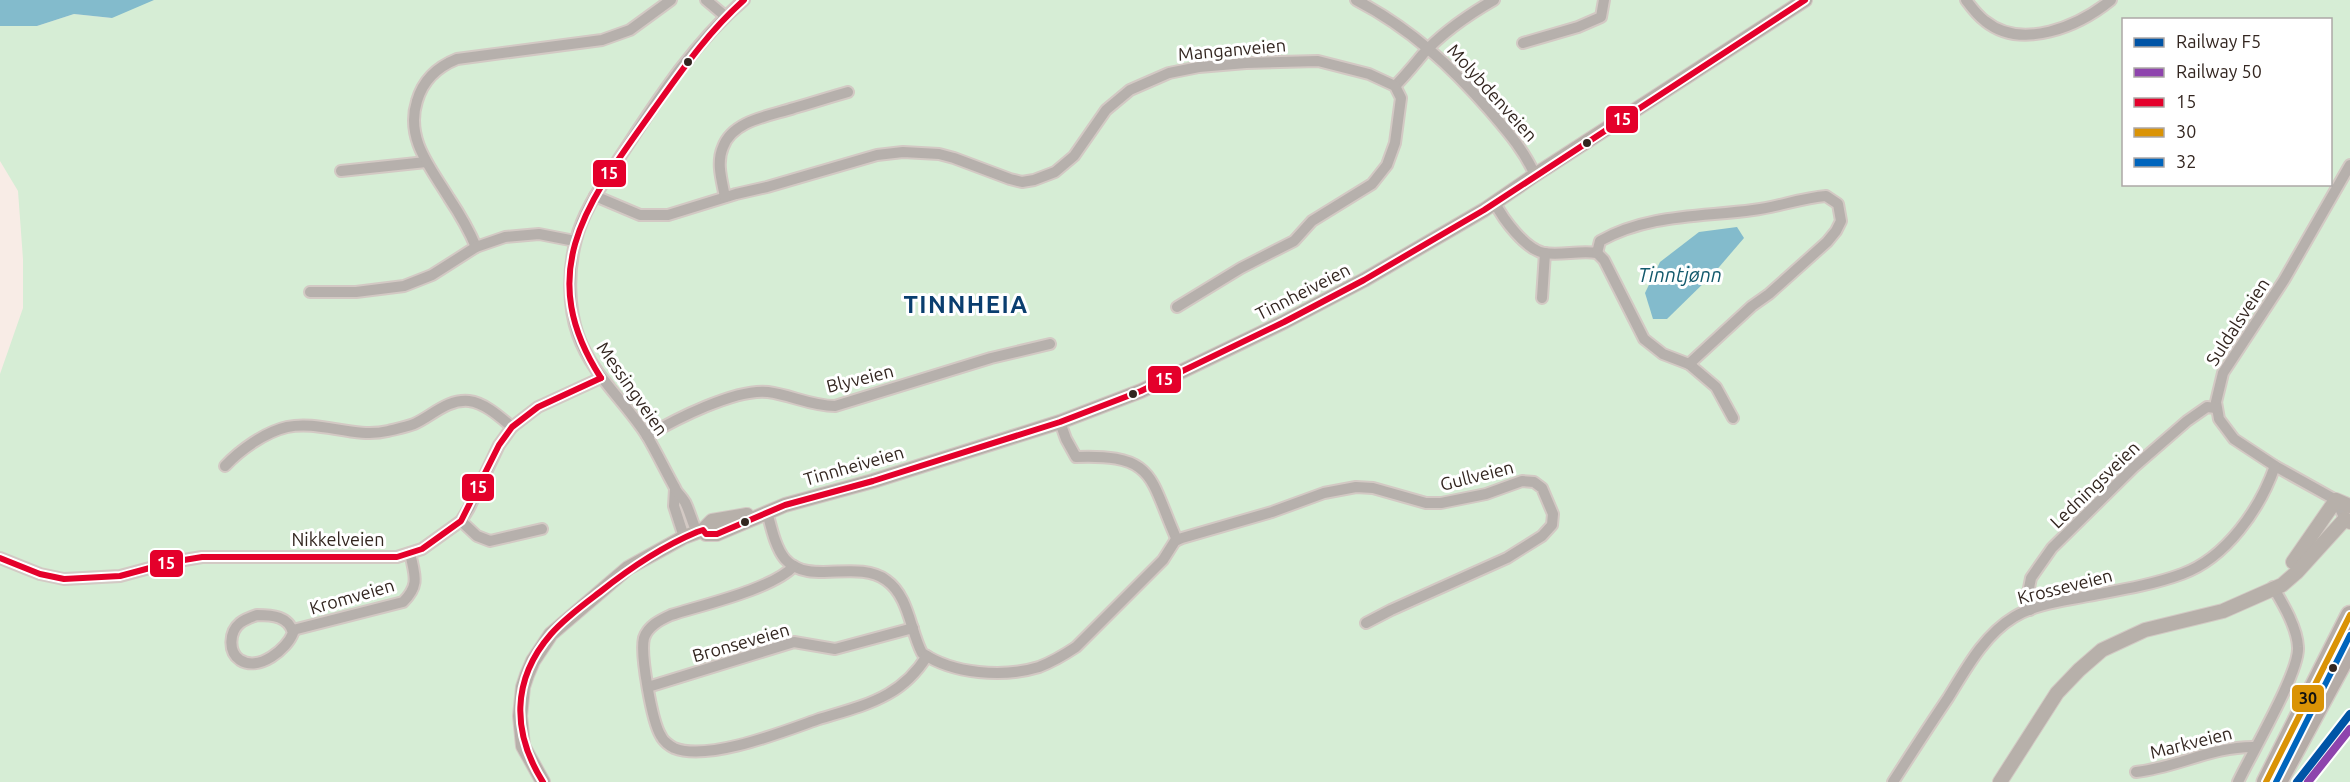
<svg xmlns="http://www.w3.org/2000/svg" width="2350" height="782" font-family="Ubuntu,sans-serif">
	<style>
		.green { fill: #d6edd5; fill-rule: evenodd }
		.water { fill: #83bbcc }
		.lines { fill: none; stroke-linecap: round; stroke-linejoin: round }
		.street-casing { stroke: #d3c9c4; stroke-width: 14 }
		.secondary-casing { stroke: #d3c9c4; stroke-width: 16 }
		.highway-casing { stroke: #d3c9c4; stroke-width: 21 }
		.street { stroke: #b6b0ac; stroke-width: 10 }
		.secondary { stroke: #b7b0aa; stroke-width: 14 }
		.highway { stroke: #b5aca7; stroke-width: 18 }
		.bus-1-casing { stroke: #fff; stroke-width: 10 }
		.bus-2-casing { stroke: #fff; stroke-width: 10 }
		.bus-3-casing { stroke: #fff; stroke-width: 10 }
		.bus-1 { stroke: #e4002b; stroke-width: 6 }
		.bus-2 { stroke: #da9305; stroke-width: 6 }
		.bus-3 { stroke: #0065bd; stroke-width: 6 }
		.rail-1-casing { stroke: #fff; stroke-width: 12 }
		.rail-2-casing { stroke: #fff; stroke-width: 12 }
		.rail-1 { stroke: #0054a6; stroke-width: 8 }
		.rail-2 { stroke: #8e44ad; stroke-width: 8 }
		.bus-dot { fill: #332620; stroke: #fff; stroke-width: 2 }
		.labels { text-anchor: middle; stroke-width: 6; stroke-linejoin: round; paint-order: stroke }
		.street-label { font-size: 18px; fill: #332620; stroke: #fff }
		.water-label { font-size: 20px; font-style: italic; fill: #12596c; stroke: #fff }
		.district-label { font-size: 24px; font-weight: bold; letter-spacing: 1.5px; fill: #0a3e6f; stroke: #fff }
		.line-badge { stroke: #fff; stroke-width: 2 }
		.badge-label { font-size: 16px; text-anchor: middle; font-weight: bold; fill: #fff }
		.pale-badge-label { font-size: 16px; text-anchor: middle; font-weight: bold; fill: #111 }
	</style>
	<rect width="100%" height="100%" fill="#f8ece6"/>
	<path class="green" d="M128,0H2350V782H0V374L23,308V259L18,191L0,161V26H37L74,14L112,18ZM2124,20H2330V184H2124Z"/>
	<g class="water">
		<polygon points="0,0 154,0 112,18 74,14 37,26 0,26"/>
		<polygon points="1737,227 1744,238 1714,273 1667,319 1653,319 1645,293 1660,262 1699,232"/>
	</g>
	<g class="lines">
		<defs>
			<g id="street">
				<polyline points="706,0 725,16"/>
				<path d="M1356,0C1410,28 1451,66 1490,111C1507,131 1524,150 1535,175"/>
				<path d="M1966,0C1972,8 1977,15 1985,21C2022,51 2079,26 2111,0"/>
				<polyline points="1523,43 1578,27 1601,17 1604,0"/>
				<path d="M1395,86C1405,76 1414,65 1423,54C1443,32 1468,15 1494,0"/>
				<polyline points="341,171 426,162"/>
				<polyline points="595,196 640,215 668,215 736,194 767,187 877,155 903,152 939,154 954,158 1010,179 1022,182 1034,180 1055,172 1074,156 1106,110 1130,90 1169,73 1199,67 1246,63 1318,61 1369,74 1395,86 1401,98 1395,143 1387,165 1372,184 1312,221 1294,241 1241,268 1177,307"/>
				<path d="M725,197C722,181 716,163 723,147C733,120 770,116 794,108C812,103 830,97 848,92"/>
				<path d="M1495,203C1503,219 1525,249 1544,253C1561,256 1579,250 1597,253L1604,260L1644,339L1663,354L1689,364L1716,387L1733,418"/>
				<path d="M476,247C469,230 459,213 449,198C431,168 405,139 417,101C423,80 437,67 457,59L602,40L630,30L671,0"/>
				<path d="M1597,253L1600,241C1648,214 1701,217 1753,210C1778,207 1801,198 1826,196L1838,204L1841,221L1836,231L1827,242L1769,294L1752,306L1689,364"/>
				<polyline points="310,292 356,292 404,286 432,275 476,247 505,237 539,234 575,241"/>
				<polyline points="1542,298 1545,253"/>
				<path d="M1060,422L1066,439L1076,457C1157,454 1149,478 1177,540"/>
				<path d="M647,436C674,420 736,388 768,392C791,395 811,406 835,406L991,358L1050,344"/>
				<path d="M225,466C240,450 265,432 287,427C320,420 354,439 388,431C396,429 406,427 414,424C432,416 447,399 469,401C485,403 500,417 512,427"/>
				<polyline points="675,489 674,506 684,537"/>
				<path d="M767,512C771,526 775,547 785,559C808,586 857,559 886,580C909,596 910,630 922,653C953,674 1003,678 1039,667C1052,662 1064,655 1076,647L1163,560L1175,541L1182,538L1272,512L1324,493L1356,487L1373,488L1426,503H1441L1486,494L1522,481L1534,482L1542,488L1553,514L1552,525L1542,536L1507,558L1391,610L1366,623"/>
				<polyline points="2345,519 2336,500 2275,466 2234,439 2219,419 2216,402 2223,373 2284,280 2350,165"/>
				<polyline points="461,521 477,536 490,541 542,529"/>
				<path d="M697,532C692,522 690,512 685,502C682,497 677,493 675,488C665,470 657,453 647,436C625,401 592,375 578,335C568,307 568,269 576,240C583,211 602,185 618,160C655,104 692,44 744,0"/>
				<polyline points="0,558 40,574 64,579 120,576 172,562 202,557 397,557 422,549 461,521 469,508 499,445 512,427 538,407 601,378"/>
				<path d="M794,566C773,589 702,605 671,615C660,620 648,626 644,638C640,654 652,722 661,736C663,741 670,746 674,748C708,762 785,731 819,719C842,712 867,706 888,694C904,685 917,672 927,656"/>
				<polyline points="2030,610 2028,593 2031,578 2052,548 2134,467 2187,421 2207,407 2216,408"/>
				<path d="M257,615C272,615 289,616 293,633C287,649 259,672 240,660C228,652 229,632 240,623C245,619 251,617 257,615Z"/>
				<path d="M293,630L403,602C420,585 415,576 410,553"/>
				<polyline points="648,687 794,642 835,649 913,628"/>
				<path d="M2136,772C2176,768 2213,746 2255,747"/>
				<path d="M1893,782C1911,754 1929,726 1948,698C1966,669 1984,635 2014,617C2035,604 2064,601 2088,596C2120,590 2152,585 2182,574C2226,558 2260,509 2275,466"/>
				<path d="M2238,782C2251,754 2300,672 2298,647C2297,627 2283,604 2273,587"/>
			</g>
			<g id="secondary">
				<polyline points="703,530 706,534 717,534 785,505 873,481 1060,422 1141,391 1284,322 1364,280 1484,210 1535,175 1805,0"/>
				<polyline points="2293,562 2336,500 2350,506"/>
				<polyline points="543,782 523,746 520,716 523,687 527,675 533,661 551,634 628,568 684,537 703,530 712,521 747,515"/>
				<polyline points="2000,782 2057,693 2079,670 2102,650 2145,630 2223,611 2282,585 2297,572 2345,519 2350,522"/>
			</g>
			<g id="highway">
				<polyline points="2279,780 2350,649"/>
				<polyline points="2266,782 2350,615"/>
			</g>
		</defs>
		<use href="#street" class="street-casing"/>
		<use href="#secondary" class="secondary-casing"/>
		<use href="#highway" class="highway-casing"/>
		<use href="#street" class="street"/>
		<use href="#secondary" class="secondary"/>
		<use href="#highway" class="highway"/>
		<defs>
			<g id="bus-1">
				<path d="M601,378C531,270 590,199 654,109C682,70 708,32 744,0"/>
				<polyline points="0,558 40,574 64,579 120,576 172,562 202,557 397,557 422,549 461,521 499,445 512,427 538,407 601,378"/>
				<path d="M543,782C512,733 511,680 551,634C565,618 583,605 600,592C630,568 661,547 697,532L703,530L706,534H717L785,505L873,481L1060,422L1141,391L1284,322L1364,280L1484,210L1805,0"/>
			</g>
			<polyline id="bus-2" points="2266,782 2350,615"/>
			<polyline id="bus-3" points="2276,782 2350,635"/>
		</defs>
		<use href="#bus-1" class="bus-1-casing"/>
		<use href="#bus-2" class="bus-2-casing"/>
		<use href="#bus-3" class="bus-3-casing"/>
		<use href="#bus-1" class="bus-1"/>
		<use href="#bus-2" class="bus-2"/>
		<use href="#bus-3" class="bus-3"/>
		<defs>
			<polyline id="rail-1" points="2297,782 2350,714"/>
			<polyline id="rail-2" points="2308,782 2350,729"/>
		</defs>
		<use href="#rail-1" class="rail-1-casing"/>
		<use href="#rail-2" class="rail-2-casing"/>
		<use href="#rail-1" class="rail-1"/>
		<use href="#rail-2" class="rail-2"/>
	</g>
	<g class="bus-dot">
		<circle cx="688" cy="62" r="5"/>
		<circle cx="1587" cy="143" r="5"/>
		<circle cx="1133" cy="394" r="5"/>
		<circle cx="745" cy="522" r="5"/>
		<circle cx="2333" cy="668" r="5"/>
	</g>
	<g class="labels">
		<g class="street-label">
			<text transform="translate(1232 50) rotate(-5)" y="6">Manganveien</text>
			<text transform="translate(1492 93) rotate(48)" y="6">Molybdenveien</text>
			<text transform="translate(1303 292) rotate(-27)" y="6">Tinnheiveien</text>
			<text transform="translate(2238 322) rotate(-57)" y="6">Suldalsveien</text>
			<text transform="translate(860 379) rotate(-14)" y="6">Blyveien</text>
			<text transform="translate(632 389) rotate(55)" y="6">Messingveien</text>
			<text transform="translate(854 466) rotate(-16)" y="6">Tinnheiveien</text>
			<text transform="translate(1477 476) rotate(-14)" y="6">Gullveien</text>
			<text transform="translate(2095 485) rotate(-44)" y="6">Ledningsveien</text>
			<text x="338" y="546">Nikkelveien</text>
			<text transform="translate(2065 587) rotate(-14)" y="6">Krosseveien</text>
			<text transform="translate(352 597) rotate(-16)" y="6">Kromveien</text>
			<text transform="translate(741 643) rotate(-16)" y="6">Bronseveien</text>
			<text transform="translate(2191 743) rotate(-14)" y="6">Markveien</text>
		</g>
		<g class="water-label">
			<text x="1680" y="282">Tinntjønn</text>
		</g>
		<g class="district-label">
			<text x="966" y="313">TINNHEIA</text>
		</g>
	</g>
	<g class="line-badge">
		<rect x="1605" y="105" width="34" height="29" rx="6" fill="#e4002b"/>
		<rect x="592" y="159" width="35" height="29" rx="6" fill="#e4002b"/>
		<rect x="1147" y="365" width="35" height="29" rx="6" fill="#e4002b"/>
		<rect x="461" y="473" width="34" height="29" rx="6" fill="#e4002b"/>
		<rect x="149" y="549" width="35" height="29" rx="6" fill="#e4002b"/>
		<rect x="2291" y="684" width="34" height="29" rx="6" fill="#da9305"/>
	</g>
	<g class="badge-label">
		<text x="1622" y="125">15</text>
		<text x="609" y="179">15</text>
		<text x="1164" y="385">15</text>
		<text x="478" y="493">15</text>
		<text x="166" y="569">15</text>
	</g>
	<g class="pale-badge-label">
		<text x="2308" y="704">30</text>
	</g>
	<rect x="2122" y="18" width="210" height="168" fill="#ffffff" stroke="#ada8a6" stroke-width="1.5"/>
	<rect x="2134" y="38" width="30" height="9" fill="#0054a6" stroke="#ada8a6" stroke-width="1.5"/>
	<text x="2176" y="48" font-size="18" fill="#332620">Railway F5</text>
	<rect x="2134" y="68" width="30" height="9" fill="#8e44ad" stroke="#ada8a6" stroke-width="1.5"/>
	<text x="2176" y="78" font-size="18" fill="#332620">Railway 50</text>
	<rect x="2134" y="98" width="30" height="9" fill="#e4002b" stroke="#ada8a6" stroke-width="1.5"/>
	<text x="2176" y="108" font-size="18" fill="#332620">15</text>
	<rect x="2134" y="128" width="30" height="9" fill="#da9305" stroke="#ada8a6" stroke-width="1.5"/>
	<text x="2176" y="138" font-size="18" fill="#332620">30</text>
	<rect x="2134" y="158" width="30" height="9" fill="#0065bd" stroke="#ada8a6" stroke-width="1.5"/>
	<text x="2176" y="168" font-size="18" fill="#332620">32</text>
</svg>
